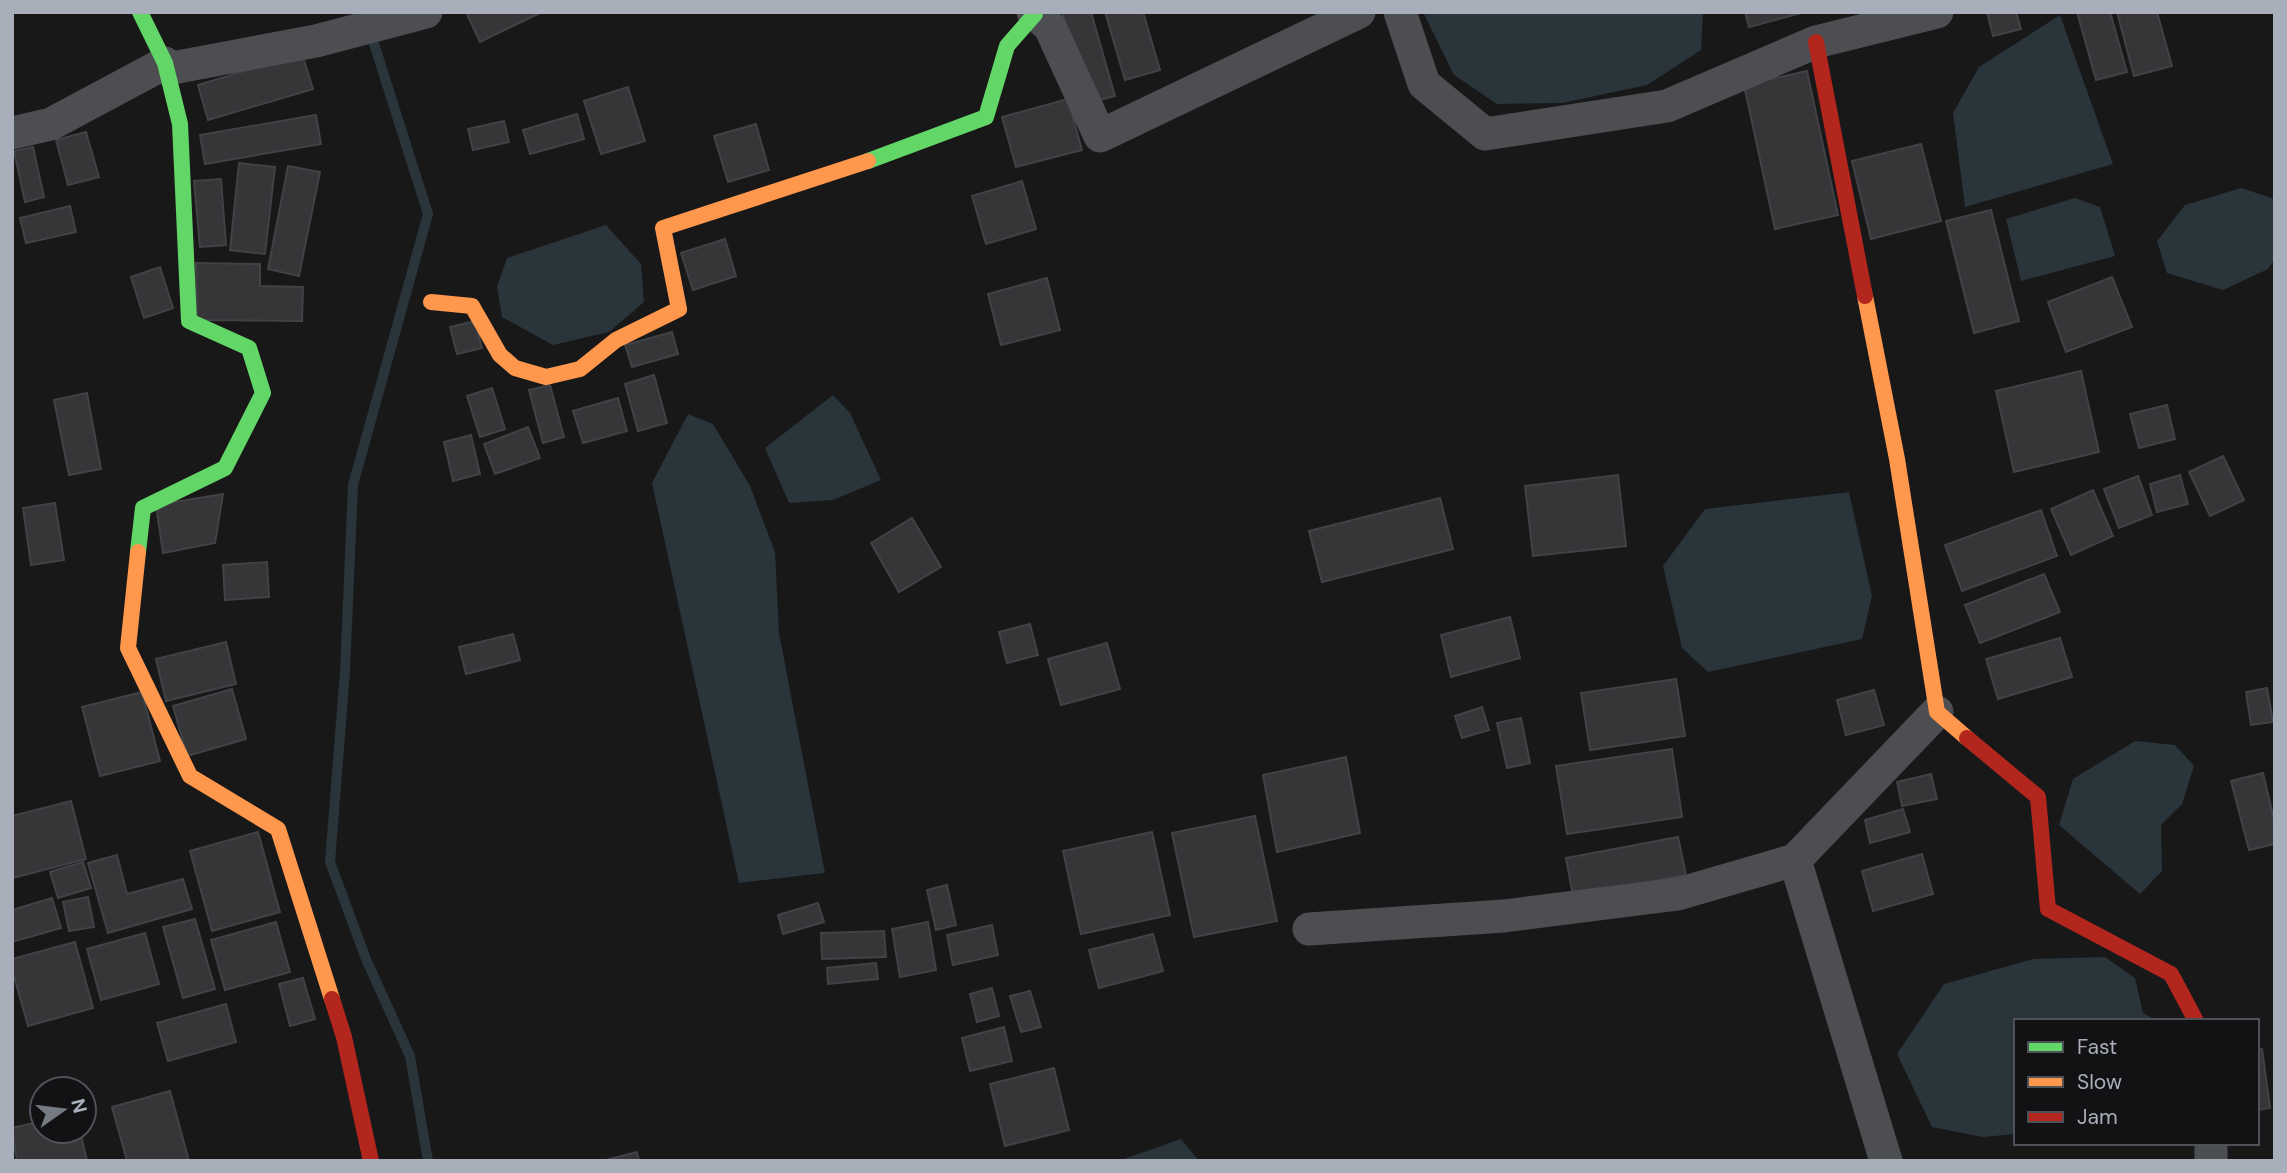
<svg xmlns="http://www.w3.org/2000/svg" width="2287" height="1173" font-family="'DM Sans',sans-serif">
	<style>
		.water { fill: #2a343b }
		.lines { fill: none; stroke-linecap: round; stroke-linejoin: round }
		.stream { stroke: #2a343b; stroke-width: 10 }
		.building { fill: #363638; stroke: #414245; stroke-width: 2 }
		.street { stroke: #4c4e52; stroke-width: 33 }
		.fast { stroke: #63d668; stroke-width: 16 }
		.slow { stroke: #ff974d; stroke-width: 16 }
		.jam { stroke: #b3261e; stroke-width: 16 }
	</style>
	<rect width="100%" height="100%" fill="#181819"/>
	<g class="water">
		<polygon points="1423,12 1703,12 1701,50 1647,85 1562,103 1497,104 1454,75"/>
		<polygon points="2060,15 2113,164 1965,207 1953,113 1979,67"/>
		<polygon points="2241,188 2272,198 2275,203 2275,259 2268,269 2223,290 2167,273 2157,241 2185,205"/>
		<polygon points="2075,198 2100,207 2115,256 2021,281 2006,219"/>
		<polygon points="606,225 641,264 644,302 609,332 553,345 502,317 497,287 507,258"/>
		<polygon points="833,395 850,413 881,480 833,500 789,503 765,448"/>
		<polygon points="688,414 713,424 750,486 775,552 779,633 825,873 739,883 652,483"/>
		<polygon points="1849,492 1872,596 1862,639 1708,672 1682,648 1663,566 1705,509"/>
		<polygon points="2135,741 2175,745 2194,766 2182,804 2161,825 2162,871 2140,894 2059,825 2073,779"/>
		<polygon points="2105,957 2135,978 2143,1013 2157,1021 2016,1021 2016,1134 1983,1137 1932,1127 1897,1054 1944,984 2033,959"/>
		<polygon points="1181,1139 1199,1161 1118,1161"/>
	</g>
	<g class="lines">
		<polyline class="stream" points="370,31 428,214 353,485 345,671 330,862 366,959 410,1056 428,1161"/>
	</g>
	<g class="building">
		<polygon points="466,12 542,12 480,42"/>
		<polygon points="1062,12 1091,12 1115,96 1088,103"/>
		<polygon points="1105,12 1143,12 1160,70 1125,80"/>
		<polygon points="1745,12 1805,12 1749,27"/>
		<polygon points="1987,12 2016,12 2021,29 1993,36"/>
		<polygon points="2077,12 2110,12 2127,72 2096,80"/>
		<polygon points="2117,12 2157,12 2172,66 2134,76"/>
		<polygon points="302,54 313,89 208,120 198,85"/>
		<polygon points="1807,71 1838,215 1775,229 1744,85"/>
		<polygon points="628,87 645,141 601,154 584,101"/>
		<polygon points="1068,99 1082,150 1016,167 1002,117"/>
		<polygon points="577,114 584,139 530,154 523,130"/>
		<polygon points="316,115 321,144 205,164 200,135"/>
		<polygon points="504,121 509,142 473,150 468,129"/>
		<polygon points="756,124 769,170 728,182 714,136"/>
		<polygon points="86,132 99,177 68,185 56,140"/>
		<polygon points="1921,144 1941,221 1871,239 1852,161"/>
		<polygon points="33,147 44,197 25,202 14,151"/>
		<polygon points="239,163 275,167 265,254 230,250"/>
		<polygon points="288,166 320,172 299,276 268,269"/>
		<polygon points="221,179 226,245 200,247 194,181"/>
		<polygon points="1022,181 1036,229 986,244 972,196"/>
		<polygon points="70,206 76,232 26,243 20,218"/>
		<polygon points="1991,210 2019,321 1974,333 1946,221"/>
		<polygon points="725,239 736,276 693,290 681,253"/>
		<polygon points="196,263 260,264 260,286 303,287 302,321 197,320"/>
		<polygon points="160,267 173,308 144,318 131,277"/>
		<polygon points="2112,277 2132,327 2066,352 2048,302"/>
		<polygon points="1047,278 1060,330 1001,345 988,294"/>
		<polygon points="475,321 482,348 457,354 450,327"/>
		<polygon points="672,332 678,354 632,367 625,345"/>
		<polygon points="2081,371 2099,452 2014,472 1996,391"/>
		<polygon points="654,375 667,423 638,431 625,384"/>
		<polygon points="550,385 564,437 543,443 529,390"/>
		<polygon points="492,388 505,429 480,437 467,396"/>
		<polygon points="87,393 101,469 69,475 54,400"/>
		<polygon points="618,398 627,431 583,443 573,411"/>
		<polygon points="2167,405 2175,439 2139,448 2130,414"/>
		<polygon points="528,427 540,458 495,474 484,444"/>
		<polygon points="471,435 480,474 453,481 444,442"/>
		<polygon points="2223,456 2244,500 2210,516 2189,472"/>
		<polygon points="1618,475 1626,546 1533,556 1525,486"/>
		<polygon points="2180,475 2188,504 2157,512 2150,484"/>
		<polygon points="2138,476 2152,515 2119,528 2104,489"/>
		<polygon points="2093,490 2113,536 2071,555 2051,509"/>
		<polygon points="223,494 215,543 163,553 156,505"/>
		<polygon points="1440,498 1453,549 1322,582 1309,531"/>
		<polygon points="55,503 64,560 31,565 23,508"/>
		<polygon points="2041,510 2057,556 1962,591 1945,545"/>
		<polygon points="912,518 941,567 899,592 871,543"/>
		<polygon points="267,562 269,597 225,600 223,565"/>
		<polygon points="2044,574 2060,612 1980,643 1965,605"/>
		<polygon points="1510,617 1520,658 1451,677 1441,635"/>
		<polygon points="1030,624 1038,655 1007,663 999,632"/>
		<polygon points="513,634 520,660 466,674 459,647"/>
		<polygon points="2060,638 2072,677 1998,699 1986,659"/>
		<polygon points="226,642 236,684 166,701 156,659"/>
		<polygon points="1107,643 1120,689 1061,705 1048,659"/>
		<polygon points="1676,679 1685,736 1590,750 1581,693"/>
		<polygon points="2267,688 2273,722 2251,725 2246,692"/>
		<polygon points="232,689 246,739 187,756 173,706"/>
		<polygon points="1874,690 1884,725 1846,735 1837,700"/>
		<polygon points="142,692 160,761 100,776 82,707"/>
		<polygon points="1482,707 1489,730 1462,738 1455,716"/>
		<polygon points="1521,718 1530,763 1507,768 1497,723"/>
		<polygon points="1672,749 1682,817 1567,834 1556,766"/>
		<polygon points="1346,757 1360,833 1277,852 1263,775"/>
		<polygon points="2263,773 2275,824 2275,844 2249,850 2231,781"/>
		<polygon points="1931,774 1937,799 1902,806 1897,782"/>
		<polygon points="71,801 86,859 13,878 12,816"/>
		<polygon points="1903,809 1910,832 1870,843 1865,820"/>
		<polygon points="1255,816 1277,921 1194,937 1172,833"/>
		<polygon points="258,832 280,912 212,931 190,851"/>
		<polygon points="1152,832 1170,915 1081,934 1063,851"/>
		<polygon points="1678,837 1686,875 1573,896 1566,858"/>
		<polygon points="1922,854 1933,894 1873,911 1862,871"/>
		<polygon points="117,855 127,894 183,879 192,909 108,933 88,863"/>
		<polygon points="83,862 91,888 58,898 50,872"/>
		<polygon points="947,885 956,925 936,930 927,890"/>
		<polygon points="88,897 94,927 69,931 63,902"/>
		<polygon points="52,898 61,928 12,942 12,910"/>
		<polygon points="818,903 824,922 783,934 778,915"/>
		<polygon points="195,919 215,989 183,998 163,927"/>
		<polygon points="276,922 290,972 225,990 211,940"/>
		<polygon points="928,922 936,970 900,977 892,929"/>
		<polygon points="992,925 998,955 953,965 947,935"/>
		<polygon points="884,931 886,957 822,959 821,933"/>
		<polygon points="145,933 159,984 101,1000 87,949"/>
		<polygon points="1153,934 1163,971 1099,988 1089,950"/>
		<polygon points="75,942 93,1008 28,1026 12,969 12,959"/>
		<polygon points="876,963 878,979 828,984 827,968"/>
		<polygon points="303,978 315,1019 290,1026 279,984"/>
		<polygon points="992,988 999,1016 977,1022 970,994"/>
		<polygon points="1030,991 1041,1027 1021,1032 1010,996"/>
		<polygon points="226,1004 236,1042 168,1061 157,1023"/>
		<polygon points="1004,1027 1012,1061 970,1071 962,1038"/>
		<polygon points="2262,1049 2270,1108 2257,1110 2257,1050"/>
		<polygon points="1054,1068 1069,1130 1005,1146 990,1084"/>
		<polygon points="170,1091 189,1161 127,1161 112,1107"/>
		<polygon points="42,1121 42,1131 80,1131 87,1161 17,1161 12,1128"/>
		<polygon points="637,1152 639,1161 602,1161"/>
	</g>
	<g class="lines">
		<g class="street">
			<polyline points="1033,12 1050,27 1100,136 1359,12"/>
			<polyline points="1400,12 1424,84 1485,134 1667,106 1816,42 1937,12"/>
			<polyline points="167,69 316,41 426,12"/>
			<polyline points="12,133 51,124 165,63"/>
			<polyline points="1795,860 1886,1161"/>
			<polyline points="1309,929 1504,916 1678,894 1795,860 1937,712"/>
			<polyline points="2211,1143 2211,1161"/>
		</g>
		<g class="fast">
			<polyline points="868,161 986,117 1007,46 1035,14"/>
			<polyline points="138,552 143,508 225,468 263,393 249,348 189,321 180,124 165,63 140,12"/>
		</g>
		<g class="slow">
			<polyline points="1865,296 1897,459 1937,712 1967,738"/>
			<polyline points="431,302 472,306 500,355 515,368 546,377 580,369 616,340 679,309 663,228 868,161"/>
			<polyline points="138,552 128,648 190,776 278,829 332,999"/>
		</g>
		<g class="jam">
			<polyline points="1816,42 1865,296"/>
			<polyline points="1967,738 2038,797 2048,909 2171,974 2196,1021"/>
			<polyline points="332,999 344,1037 371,1161"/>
		</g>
	</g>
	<rect width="2287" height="1173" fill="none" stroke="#a9afba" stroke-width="28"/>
	<rect x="2014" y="1019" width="245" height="126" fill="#121215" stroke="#4e5157" stroke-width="2"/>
	<rect x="2028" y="1042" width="35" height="10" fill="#63d668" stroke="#4e5157" stroke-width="2"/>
	<text x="2077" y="1054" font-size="21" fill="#a9afba">Fast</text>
	<rect x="2028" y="1077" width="35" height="10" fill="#ff974d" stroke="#4e5157" stroke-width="2"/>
	<text x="2077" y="1089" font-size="21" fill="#a9afba">Slow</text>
	<rect x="2028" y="1112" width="35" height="10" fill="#b3261e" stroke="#4e5157" stroke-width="2"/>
	<text x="2077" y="1124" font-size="21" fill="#a9afba">Jam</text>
	<g transform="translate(63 1110) rotate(76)"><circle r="33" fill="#121215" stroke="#4e5157" stroke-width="2"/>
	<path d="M0-5L12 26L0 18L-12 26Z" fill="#767a82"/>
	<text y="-10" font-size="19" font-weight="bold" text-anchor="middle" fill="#a9afba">N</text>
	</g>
</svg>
